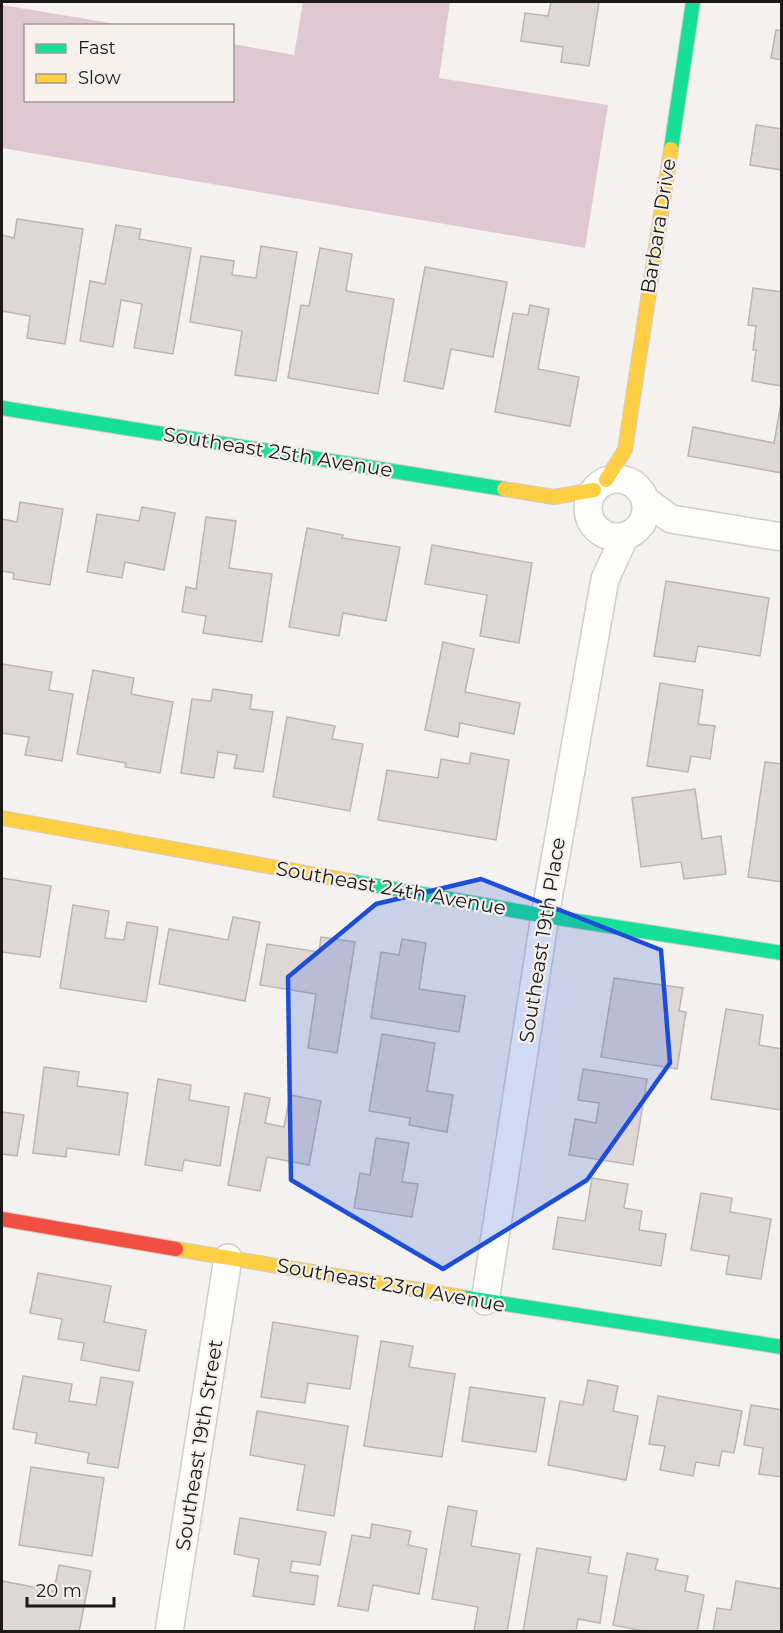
<svg xmlns="http://www.w3.org/2000/svg" width="783" height="1633" font-family="Montserrat,sans-serif">
	<style>
		.water { fill: #dfc8d2 }
		.building { fill: #dfd7d6; stroke: #b9b6b4; stroke-width: 1.5 }
		.lines { fill: none; stroke-linecap: round; stroke-linejoin: round }
		.street-casing { stroke: #d0cecb; stroke-width: 30 }
		.fast-casing { stroke: #d0cecb; stroke-width: 16 }
		.slow-casing { stroke: #d0cecb; stroke-width: 16 }
		.jam-casing { stroke: #d0cecb; stroke-width: 16 }
		.street { stroke: #fdfdfc; stroke-width: 27 }
		.fast { stroke: #16e098; stroke-width: 14 }
		.slow { stroke: #ffcf43; stroke-width: 14 }
		.jam { stroke: #f24e42; stroke-width: 14 }
		.marked { fill: #1d4ed8; fill-opacity: 0.2; stroke: #1d4ed8; stroke-width: 4.5; stroke-linejoin: round }
		.labels { text-anchor: middle; stroke-width: 4.5; stroke-linejoin: round; paint-order: stroke }
		.street-label { font-size: 20px; fill: #1c1a19; stroke: #f6f0ec }
	</style>
	<rect width="100%" height="100%" fill="#f4f1ee"/>
	<polygon class="water" points="303,2 450,2 439,78 608,105 585,248 2,148 2,5 122,25 26,26 26,100 232,100 233,44 294,55"/>
	<g class="building">
		<polygon points="551,2 599,2 589,66 561,62 563,47 521,41 525,13 548,16"/>
		<polygon points="776,30 782,31 782,60 771,58"/>
		<polygon points="756,125 782,129 782,170 750,165"/>
		<polygon points="17,219 83,229 65,344 27,338 30,316 2,311 2,235 14,238"/>
		<polygon points="116,225 141,229 139,239 191,248 173,354 134,348 142,304 121,300 113,347 80,341 90,281 105,284"/>
		<polygon points="261,246 297,252 276,381 235,375 242,331 190,322 201,256 234,261 232,275 256,278"/>
		<polygon points="320,248 352,254 346,291 394,299 378,394 288,378 301,305 309,306"/>
		<polygon points="425,267 507,282 493,357 451,349 443,389 404,381"/>
		<polygon points="753,288 782,292 782,386 752,381 756,350 753,350 756,326 748,325"/>
		<polygon points="530,305 549,309 538,369 579,377 570,426 495,412 513,313 528,315"/>
		<polygon points="781,403 782,473 688,456 693,427 774,443"/>
		<polygon points="20,502 63,509 50,585 13,579 14,573 2,571 2,519 17,522"/>
		<polygon points="142,507 175,513 164,570 125,562 122,578 87,572 97,514 139,521"/>
		<polygon points="206,517 236,521 229,568 272,574 262,642 203,633 206,616 182,612 186,587 196,589"/>
		<polygon points="307,528 343,535 342,538 400,547 386,621 343,613 339,636 289,627"/>
		<polygon points="432,545 532,563 519,643 480,636 487,595 425,584"/>
		<polygon points="666,581 769,598 760,656 698,646 695,662 654,656"/>
		<polygon points="443,642 474,649 465,692 520,703 514,734 460,723 458,737 425,730"/>
		<polygon points="2,664 52,672 49,690 73,694 62,761 25,755 29,737 2,733"/>
		<polygon points="93,670 134,678 131,694 173,702 160,773 125,767 126,763 77,754"/>
		<polygon points="660,683 703,690 698,724 715,726 710,759 691,756 688,772 647,766"/>
		<polygon points="213,689 252,695 250,709 273,712 263,772 234,768 237,755 218,752 214,778 181,773 192,699 211,701"/>
		<polygon points="287,717 335,726 332,739 363,744 350,811 273,797"/>
		<polygon points="471,753 509,760 496,840 378,820 387,770 438,778 441,759 469,764"/>
		<polygon points="765,762 782,764 782,882 748,877"/>
		<polygon points="695,789 702,839 721,836 726,874 684,879 681,862 641,867 632,798"/>
		<polygon points="2,878 51,886 40,957 2,952"/>
		<polygon points="73,905 109,911 105,938 124,940 127,922 158,927 146,1002 60,988"/>
		<polygon points="233,917 260,922 245,1001 159,984 169,929 228,940"/>
		<polygon points="321,937 355,942 337,1053 308,1048 316,994 260,985 267,944 319,952"/>
		<polygon points="402,939 426,943 419,989 465,996 459,1032 371,1018 381,952 399,955"/>
		<polygon points="614,978 683,988 679,1011 686,1012 677,1069 601,1057"/>
		<polygon points="726,1009 763,1015 759,1045 782,1049 782,1110 711,1099"/>
		<polygon points="382,1034 435,1043 427,1091 453,1095 447,1132 409,1125 410,1118 369,1111"/>
		<polygon points="44,1067 79,1072 77,1086 128,1093 119,1155 67,1148 66,1157 33,1153"/>
		<polygon points="583,1069 647,1079 633,1165 569,1155 575,1119 596,1123 599,1103 578,1100"/>
		<polygon points="158,1079 191,1085 189,1100 229,1107 220,1166 184,1160 182,1171 145,1165"/>
		<polygon points="245,1093 270,1098 265,1123 284,1127 290,1095 321,1101 309,1165 267,1157 260,1191 228,1185"/>
		<polygon points="2,1112 24,1115 17,1156 2,1154"/>
		<polygon points="376,1138 409,1143 402,1182 418,1184 412,1217 354,1208 360,1173 370,1175"/>
		<polygon points="592,1178 628,1184 624,1208 642,1211 639,1230 666,1234 661,1266 553,1249 558,1217 585,1221"/>
		<polygon points="701,1193 732,1198 730,1212 771,1219 761,1279 726,1274 729,1256 691,1250"/>
		<polygon points="38,1273 111,1286 104,1322 146,1330 139,1371 81,1360 84,1343 58,1339 62,1319 30,1313"/>
		<polygon points="273,1322 358,1336 350,1389 308,1383 305,1403 261,1397"/>
		<polygon points="381,1341 413,1346 409,1367 455,1374 442,1457 364,1446"/>
		<polygon points="23,1376 72,1384 69,1401 96,1405 101,1377 133,1382 118,1468 87,1463 89,1453 35,1443 37,1433 13,1429"/>
		<polygon points="588,1380 618,1386 613,1411 638,1416 626,1480 548,1465 560,1401 583,1405"/>
		<polygon points="470,1387 545,1398 536,1452 462,1441"/>
		<polygon points="658,1396 742,1411 734,1453 722,1451 719,1466 696,1462 693,1476 660,1470 665,1446 649,1444"/>
		<polygon points="751,1405 782,1410 782,1477 759,1474 763,1448 744,1445"/>
		<polygon points="257,1411 348,1426 334,1516 297,1510 305,1465 250,1455"/>
		<polygon points="31,1467 104,1478 92,1556 19,1545"/>
		<polygon points="448,1506 477,1511 471,1546 520,1554 507,1632 474,1631 478,1607 432,1599"/>
		<polygon points="240,1518 326,1532 320,1565 292,1561 290,1572 318,1576 314,1605 253,1596 259,1559 234,1554"/>
		<polygon points="372,1524 411,1531 408,1545 427,1549 419,1594 373,1585 368,1611 338,1606 352,1535 370,1538"/>
		<polygon points="537,1548 591,1557 588,1573 607,1576 600,1623 578,1619 576,1632 523,1632"/>
		<polygon points="627,1553 658,1559 655,1570 688,1576 685,1591 704,1595 697,1632 648,1632 613,1625"/>
		<polygon points="59,1565 91,1571 79,1632 2,1632 2,1581 54,1591"/>
		<polygon points="736,1581 782,1589 782,1632 713,1632 717,1608 731,1610"/>
	</g>
	<g class="lines">
		<defs>
			<g id="street">
				<circle cx="617" cy="508" r="29"/>
				<polyline points="646,501 671,519 782,537"/>
				<polyline points="485,1301 545,916 605,579 625,536"/>
				<polyline points="169,1632 228,1258"/>
			</g>
			<g id="fast">
				<polyline points="671,149 693,2"/>
				<polyline points="2,408 504,489"/>
				<polyline points="350,881 545,916 782,953"/>
				<polyline points="461,1297 782,1347"/>
			</g>
			<g id="slow">
				<polyline points="606,480 625,450 671,149"/>
				<polyline points="504,489 554,497 594,490"/>
				<polyline points="2,818 350,881"/>
				<polyline points="176,1249 461,1297"/>
			</g>
			<polyline id="jam" points="2,1219 176,1249"/>
		</defs>
		<use href="#street" class="street-casing"/>
		<use href="#fast" class="fast-casing"/>
		<use href="#slow" class="slow-casing"/>
		<use href="#jam" class="jam-casing"/>
		<use href="#street" class="street"/>
		<use href="#fast" class="fast"/>
		<use href="#slow" class="slow"/>
		<use href="#jam" class="jam"/>
	</g>
	<path class="marked" d="M481,879L661,950L670,1063L587,1180L443,1269L291,1180L288,977L376,904Z"/>
	<g class="labels">
		<g class="street-label">
			<text transform="translate(658 226) rotate(-81)" y="7">Barbara Drive</text>
			<text transform="translate(278 452) rotate(9)" y="7">Southeast 25th Avenue</text>
			<text transform="translate(391 888) rotate(10)" y="7">Southeast 24th Avenue</text>
			<text transform="translate(542 940) rotate(-81)" y="7">Southeast 19th Place</text>
			<text transform="translate(391 1285) rotate(10)" y="7">Southeast 23rd Avenue</text>
			<text transform="translate(199 1445) rotate(-81)" y="7">Southeast 19th Street</text>
		</g>
	</g>
	<rect width="783" height="1633" fill="none" stroke="#1c1a19" stroke-width="6"/>
	<rect x="24" y="24" width="210" height="78" fill="#f6f0ec" stroke="#9f9a98" stroke-width="1.5"/>
	<rect x="36" y="44" width="30" height="9" fill="#16e098" stroke="#9f9a98" stroke-width="1.5"/>
	<text x="78" y="54" font-size="18" fill="#1c1a19">Fast</text>
	<rect x="36" y="74" width="30" height="9" fill="#ffcf43" stroke="#9f9a98" stroke-width="1.5"/>
	<text x="78" y="84" font-size="18" fill="#1c1a19">Slow</text>
	<path d="M27 1597v9h87v-9" fill="none" stroke="#1c1a19" stroke-width="3"/>
	<text x="36" y="1597" font-size="18" fill="#1c1a19" stroke="#f6f0ec" stroke-width="4.5" paint-order="stroke">20 m</text>
</svg>
